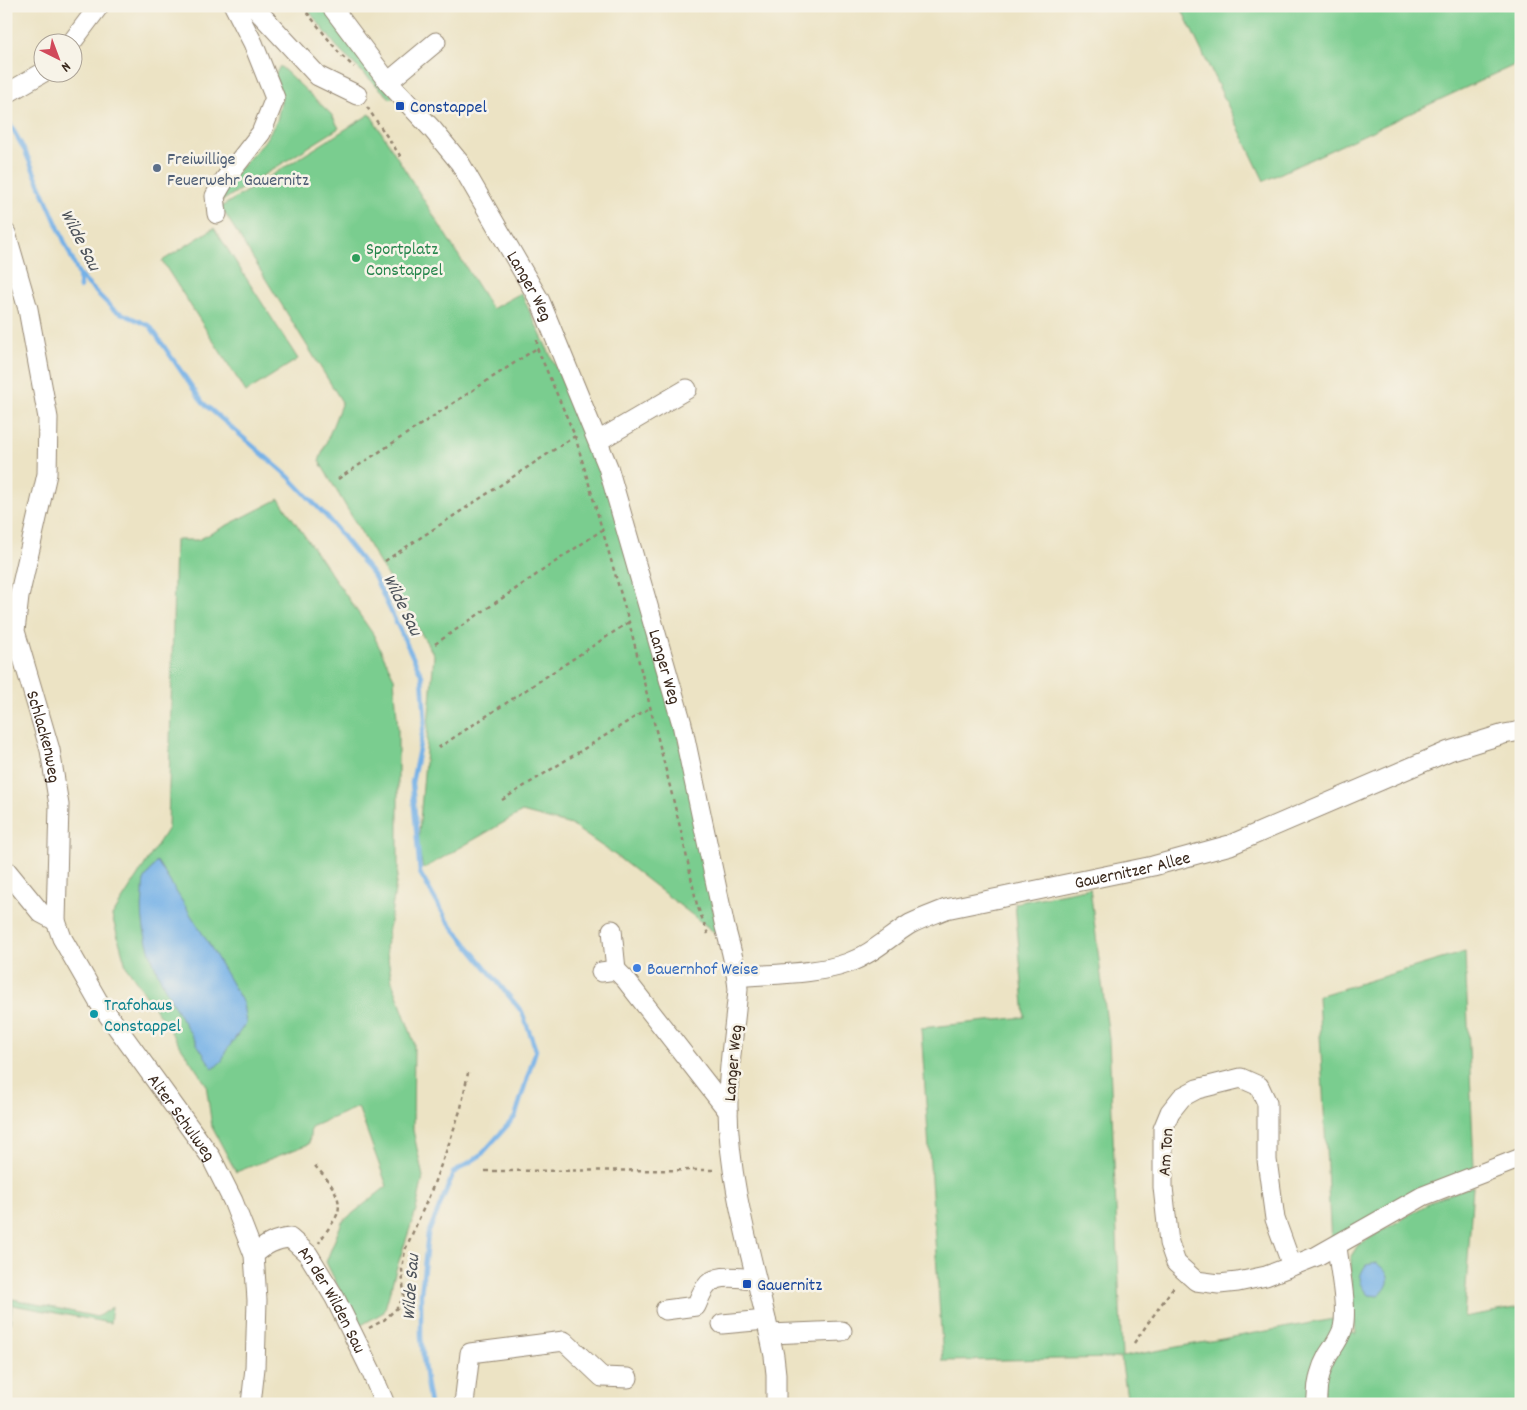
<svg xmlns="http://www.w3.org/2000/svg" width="1527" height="1410" font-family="Dekko,sans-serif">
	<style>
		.green { fill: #7acd8f; stroke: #5a7c56 }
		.forest { fill: #63b07a; stroke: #4f6d4c }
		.water { fill: #75b1e7; stroke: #586e82 }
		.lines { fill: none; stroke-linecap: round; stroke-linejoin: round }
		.stream { stroke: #75b1e7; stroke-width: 4.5 }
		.minor-casing { stroke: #948671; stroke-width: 21 }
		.path { stroke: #948671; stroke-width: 2.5; stroke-dasharray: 4 4; stroke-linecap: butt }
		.minor { stroke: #fff; stroke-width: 19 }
		.transit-dot { fill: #1a4fb4; stroke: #f7f3e8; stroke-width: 2 }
		.service-dot { fill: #5c6f8a; stroke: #f7f3e8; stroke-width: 2 }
		.leisure-dot { fill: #2e9e5b; stroke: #f7f3e8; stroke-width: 2 }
		.shop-dot { fill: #3f7fe0; stroke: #f7f3e8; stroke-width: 2 }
		.culture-dot { fill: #0f9aa8; stroke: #f7f3e8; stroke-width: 2 }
		.labels { text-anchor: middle; stroke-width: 5; stroke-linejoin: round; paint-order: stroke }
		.transit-label { font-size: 18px; fill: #164399; stroke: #f7f3e8; text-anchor: start }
		.service-label { font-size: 18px; fill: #4e5e75; stroke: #f7f3e8; text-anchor: start }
		.leisure-label { font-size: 18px; fill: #27864d; stroke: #f7f3e8; text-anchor: start }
		.street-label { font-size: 18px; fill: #3b2a1e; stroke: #f7f3e8 }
		.shop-label { font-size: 18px; fill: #366cbe; stroke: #f7f3e8; text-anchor: start }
		.culture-label { font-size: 18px; fill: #0d838f; stroke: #f7f3e8; text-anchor: start }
		.water-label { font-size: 19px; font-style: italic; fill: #4c525a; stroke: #f7f3e8 }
	</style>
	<rect width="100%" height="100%" fill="#f7f3e8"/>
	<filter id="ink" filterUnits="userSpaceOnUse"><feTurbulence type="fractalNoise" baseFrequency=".02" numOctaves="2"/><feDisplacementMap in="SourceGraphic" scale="10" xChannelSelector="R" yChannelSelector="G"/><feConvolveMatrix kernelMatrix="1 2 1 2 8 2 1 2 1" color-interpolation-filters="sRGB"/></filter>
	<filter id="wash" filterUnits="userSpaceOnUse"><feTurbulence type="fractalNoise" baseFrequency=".0096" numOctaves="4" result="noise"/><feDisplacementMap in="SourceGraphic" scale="20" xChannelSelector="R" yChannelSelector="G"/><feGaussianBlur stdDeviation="1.12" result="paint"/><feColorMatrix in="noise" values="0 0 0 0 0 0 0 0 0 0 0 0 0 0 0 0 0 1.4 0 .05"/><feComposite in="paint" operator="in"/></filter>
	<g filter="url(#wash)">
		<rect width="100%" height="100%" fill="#ece3c4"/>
		<g class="green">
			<polygon points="305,6 323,6 393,97 391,99 341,52"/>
			<polygon points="1180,6 1521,6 1521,62 1264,181"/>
			<polygon points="280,66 331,114 339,128 222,201 228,182 264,142 277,121 282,97 275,75"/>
			<polygon points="370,114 492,309 521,293 601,463 683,752 718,935 615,855 571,825 522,812 423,869 418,845 434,655 319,461 342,402 221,207"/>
			<polygon points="214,228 298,359 246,392 162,261"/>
			<polygon points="279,499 373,634 394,678 398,730 398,870 386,947 392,981 414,1042 413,1130 423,1177 416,1210 396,1270 384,1312 358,1327 326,1262 342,1222 387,1186 358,1107 311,1127 309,1144 236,1172 212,1127 206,1084 126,966 112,916 168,828 175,540 198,540"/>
			<polygon points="1090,888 1109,1039 1122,1357 1339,1318 1311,1404 1128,1404 1121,1358 943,1361 921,1028 1025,1017 1015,903"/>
			<polygon points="1465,952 1474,1167 1331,1244 1318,996"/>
			<polygon points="1473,1186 1464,1317 1521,1307 1521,1404 1323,1404 1324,1378 1348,1332 1356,1334 1351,1289 1351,1256 1358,1245 1438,1198"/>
			<polygon points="13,1299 97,1317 112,1307 110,1323 13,1305"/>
		</g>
		<polygon class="forest" points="6,1298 13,1299 6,1350"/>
		<g class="water">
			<path d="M157,861L209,944L243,1003L246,1023L226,1051L222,1061L213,1069C184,1023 135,953 143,896C143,892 143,885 144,881C147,874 153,867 157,861Z"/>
			<path d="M1376,1263C1391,1273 1393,1284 1378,1296L1369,1295C1359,1283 1357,1278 1366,1265Z"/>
		</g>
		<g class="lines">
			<g class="stream">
				<polyline points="6,117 25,151 79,275 114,310 150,326 203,403 289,477 327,517 374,576 422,676 425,720 412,783 420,873 447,920 522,1012 536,1050 515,1117 481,1155 453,1173"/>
				<polyline points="79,275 80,288"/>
				<polyline points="430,1404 426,1381 421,1337 421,1294 428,1234 452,1177"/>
			</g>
		</g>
	</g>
	<g filter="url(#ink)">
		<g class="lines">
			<defs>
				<g id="minor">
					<polyline points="253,6 318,76 357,95"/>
					<path id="s1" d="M331,6L388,82L433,130L460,163L540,301L608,467L682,724L725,927C731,948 736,968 738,989C735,1029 727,1070 728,1110C729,1194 758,1274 774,1356L776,1374V1404"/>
					<polyline points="72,42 99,6"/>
					<polyline points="388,82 436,42"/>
					<polyline points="6,94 44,72"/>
					<polyline points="217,214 215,196 225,179 261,133 275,98 253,43 234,6"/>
					<path id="s2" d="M6,233L28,309L48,418L47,474L19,597L15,631L50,750L59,805L56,921L62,938L98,1001L211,1157L233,1201L254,1255L257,1300L255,1368L251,1404"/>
					<polyline points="598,441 687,389"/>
					<polyline points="6,870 41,913 56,921"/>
					<polyline points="612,930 616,970"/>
					<polyline points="601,972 616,970 625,979 728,1111"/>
					<path id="s3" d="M737,977C769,974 819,974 848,963C872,954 889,937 910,924C922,918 934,914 946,909L1153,866L1230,845L1449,751L1504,734L1521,731"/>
					<path id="s4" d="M254,1255C265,1245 275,1239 290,1238L308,1254L335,1298L371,1371L385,1404"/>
					<polyline points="1292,1266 1275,1219 1267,1160 1267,1103 1259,1086 1241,1078 1197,1089 1182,1097 1170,1112 1163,1129 1163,1187 1169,1243 1176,1263 1196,1281 1219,1284 1238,1282 1266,1276 1292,1266 1317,1256 1423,1196 1521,1158"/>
					<path d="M665,1310L696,1306C699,1300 701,1293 705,1288C715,1272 739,1278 755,1279"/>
					<polyline points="722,1324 766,1320"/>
					<polyline points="770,1334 842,1331"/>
					<polyline points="464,1404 470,1353 564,1341 602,1377 628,1378"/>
					<path d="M1317,1404C1316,1386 1319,1371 1328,1355C1334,1346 1340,1338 1343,1328C1348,1306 1339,1268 1337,1246"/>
				</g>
			</defs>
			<use href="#minor" class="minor-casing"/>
			<g class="path">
				<polyline points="302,6 340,54 354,67"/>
				<polyline points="367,107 403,160"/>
				<polyline points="537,340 537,348 575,436 629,622 682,835 697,905 708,934"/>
				<polyline points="338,479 537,348"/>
				<polyline points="385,561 575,436"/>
				<polyline points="435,644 602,530"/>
				<polyline points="438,748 629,622"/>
				<polyline points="502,800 651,707"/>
				<path d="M315,1166C327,1179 346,1198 336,1217C331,1226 324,1234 319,1243"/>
				<polyline points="485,1171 717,1170"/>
				<polyline points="369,1328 384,1320 398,1307 404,1296 402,1269 405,1250 430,1194 447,1149 461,1108 468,1073"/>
				<polyline points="1134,1343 1175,1285"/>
			</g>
			<use href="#minor" class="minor"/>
		</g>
	</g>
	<g class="transit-dot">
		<rect x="395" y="101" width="10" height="10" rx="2.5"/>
		<rect x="742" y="1279" width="10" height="10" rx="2.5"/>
	</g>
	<circle class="service-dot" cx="157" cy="168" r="5"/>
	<circle class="leisure-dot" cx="356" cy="258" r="5"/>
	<circle class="shop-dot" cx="637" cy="968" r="5"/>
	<circle class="culture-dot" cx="94" cy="1014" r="5"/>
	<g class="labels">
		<g class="transit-label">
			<text x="410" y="112">Constappel</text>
			<text x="757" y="1290">Gauernitz</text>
		</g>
		<g class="service-label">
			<text x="167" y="164">Freiwillige<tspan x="167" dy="21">Feuerwehr Gauernitz</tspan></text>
		</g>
		<g class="leisure-label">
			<text x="366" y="254">Sportplatz<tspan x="366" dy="21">Constappel</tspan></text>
		</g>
		<g class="street-label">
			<text dy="6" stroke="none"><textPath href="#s1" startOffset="345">Langer Weg</textPath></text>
			<text dy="6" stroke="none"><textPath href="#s1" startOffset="750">Langer Weg</textPath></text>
			<text dy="6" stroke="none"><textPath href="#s2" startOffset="516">Schlackenweg</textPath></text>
			<text dy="6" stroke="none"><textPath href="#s3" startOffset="415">Gauernitzer Allee</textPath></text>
			<text transform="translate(732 1063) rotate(-85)" y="6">Langer Weg</text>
			<text dy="6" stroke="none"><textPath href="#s2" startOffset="936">Alter Schulweg</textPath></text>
			<text transform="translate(1165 1152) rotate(-86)" y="6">Am Ton</text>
			<text dy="6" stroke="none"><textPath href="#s4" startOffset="116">An der Wilden Sau</textPath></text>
		</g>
		<g class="shop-label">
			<text x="647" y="974">Bauernhof Weise</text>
		</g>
		<g class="culture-label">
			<text x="104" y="1010">Trafohaus<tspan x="104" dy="21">Constappel</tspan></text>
		</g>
		<g class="water-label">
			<text transform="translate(82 239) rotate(63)" y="7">Wilde Sau</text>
			<text transform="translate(404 604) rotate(64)" y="7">Wilde Sau</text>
			<text transform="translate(409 1287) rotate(-86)" y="7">Wilde Sau</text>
		</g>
	</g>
	<rect width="1527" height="1410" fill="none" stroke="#f7f3e8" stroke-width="25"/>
	<g transform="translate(58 58) rotate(138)"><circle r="24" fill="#f7f3e8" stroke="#aca397"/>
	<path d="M0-4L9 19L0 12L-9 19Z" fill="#d1495b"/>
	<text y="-8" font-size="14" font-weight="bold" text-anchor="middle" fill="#3b2a1e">N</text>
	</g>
</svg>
